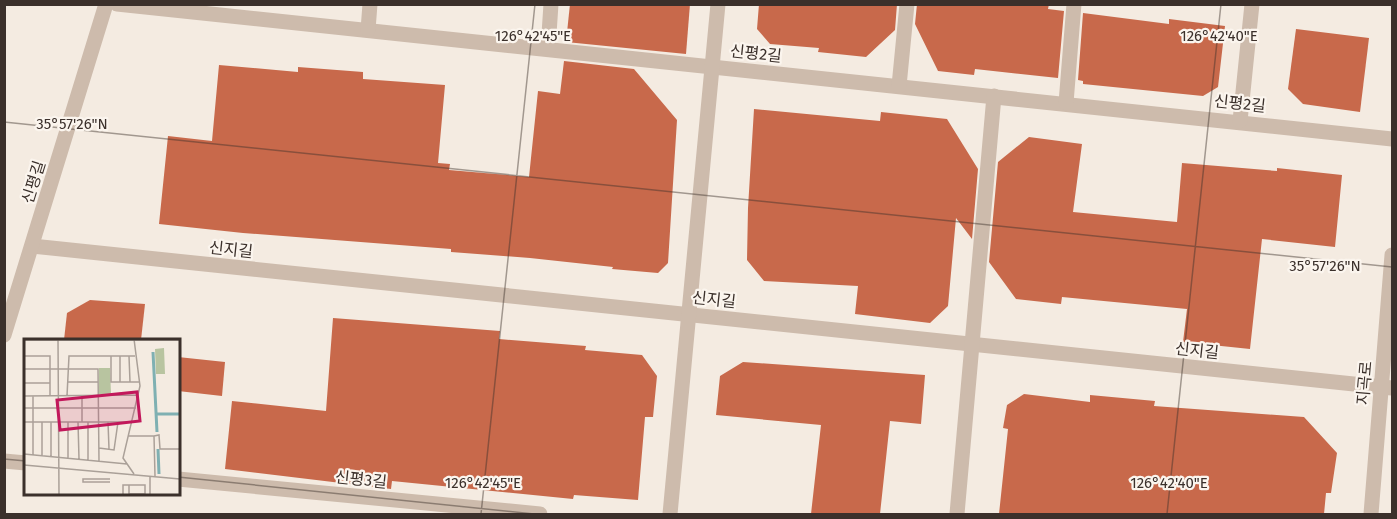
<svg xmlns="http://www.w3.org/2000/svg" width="1397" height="519" font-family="'Fira Sans','Noto Sans KR',sans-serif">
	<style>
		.building { fill: #c8694b }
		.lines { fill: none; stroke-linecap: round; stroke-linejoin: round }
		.minor { stroke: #cdbbac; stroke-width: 15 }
		.ticks { fill: none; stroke: #3b302b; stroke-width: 1.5; stroke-opacity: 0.45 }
		.labels { text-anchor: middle; stroke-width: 4.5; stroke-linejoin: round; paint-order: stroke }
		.street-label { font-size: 16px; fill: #3b302b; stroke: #fbf5ee }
		.inset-river { fill: none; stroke: #7fb0b2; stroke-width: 3 }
		.inset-road { fill: none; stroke: #aaa098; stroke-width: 1.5 }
		.view { fill: #c2185b; fill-opacity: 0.15; stroke: #c2185b; stroke-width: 3 }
		.inset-edge { fill: none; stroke: #3b302b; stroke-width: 3 }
		.ticks-label { font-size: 15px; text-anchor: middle; fill: #3b302b; stroke: #fbf5ee; stroke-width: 4.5; stroke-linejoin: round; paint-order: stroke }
	</style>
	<rect width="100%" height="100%" fill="#f4ebe1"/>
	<g class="building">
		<polygon points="570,4 690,4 686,54 566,42"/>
		<polygon points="759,4 897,4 895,30 866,57 818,52 819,48 770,44 757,29"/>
		<polygon points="917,4 1049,4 1048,9 1064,11 1058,78 975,69 974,75 938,71 915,24"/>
		<polygon points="1083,13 1169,24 1169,19 1225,26 1218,87 1203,96 1083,84 1083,81 1078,80"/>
		<polygon points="1296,29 1369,38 1360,112 1303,104 1288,89"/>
		<polygon points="564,61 634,69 677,120 668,263 658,273 612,269 613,267 530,258 451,252 451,249 243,233 159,224 168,136 212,141 219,65 298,72 298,67 363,72 363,79 445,85 438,163 450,164 449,170 529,177 538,91 560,94"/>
		<polygon points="754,109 880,121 881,112 947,119 978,169 972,239 956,218 948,306 930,323 855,314 858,286 764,281 747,260 748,208"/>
		<polygon points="1029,137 1082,144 1073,212 1177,222 1182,163 1277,171 1277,168 1342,175 1335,247 1262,239 1250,349 1183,342 1187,309 1062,297 1061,304 1016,299 989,262 998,162"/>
		<polygon points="90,300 145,304 141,340 64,340 67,313"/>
		<polygon points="333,318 500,331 499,339 586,346 585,350 642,355 657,376 653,417 645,417 638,500 574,495 573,499 392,481 391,489 225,469 232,401 326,411"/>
		<polygon points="178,357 225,362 222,396 178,391"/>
		<polygon points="743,362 925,375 921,424 890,421 880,514 811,514 821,425 716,415 720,376"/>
		<polygon points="1024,394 1090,402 1090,395 1155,401 1154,406 1304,417 1337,453 1331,493 1326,493 1324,514 999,514 1008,429 1003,428 1007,405"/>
	</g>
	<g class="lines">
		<g class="minor">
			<polyline points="117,4 1392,139"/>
			<polyline points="368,30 370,4"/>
			<polyline points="548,49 551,4"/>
			<polyline points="899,86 907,4"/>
			<polyline points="1066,103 1074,4"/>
			<polyline points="1240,121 1252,4"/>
			<polyline points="32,246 1392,388"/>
			<polyline points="4,335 106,4"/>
			<polyline points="4,461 26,463"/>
			<polyline points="178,479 540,514"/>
			<polyline points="670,514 718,4"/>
			<polyline points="957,514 994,96"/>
			<polyline points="1371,514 1392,255"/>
		</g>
	</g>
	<path class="ticks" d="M4,122L1392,267M4,459L26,461M178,477L534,514M481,514L535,4M1167,514L1221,4"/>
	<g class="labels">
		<g class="street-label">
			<text transform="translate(756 53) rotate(6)" y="6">신평2길</text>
			<text transform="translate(1240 103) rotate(6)" y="6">신평2길</text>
			<text transform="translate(33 182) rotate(-73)" y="6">신평길</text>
			<text transform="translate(231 249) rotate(6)" y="6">신지길</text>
			<text transform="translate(714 299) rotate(6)" y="6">신지길</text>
			<text transform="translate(1197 350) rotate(6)" y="6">신지길</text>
			<text transform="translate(1364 383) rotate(-85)" y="6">지곡로</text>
			<text transform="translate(361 479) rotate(6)" y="6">신평3길</text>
		</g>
	</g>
	<g transform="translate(24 339)">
		<rect width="156" height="156" fill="#f4ebe1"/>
		<path d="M140,9L141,35H132L131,10ZM75,29H86L87,55H75Z" fill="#b8c4a0"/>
		<path class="inset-river" d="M129,13L133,93M133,75H156M134,110L135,135"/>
		<path class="inset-road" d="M34,0L35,156M110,0L116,47L99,119L110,135M0,1H156M0,17H26V57M87,17V43H115M96,17V43M105,17L106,43M0,30H74L75,122M43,43H74M0,44H26M58,56V83M0,57L114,56M9,57V116M43,57L45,17H111M0,69H112M0,83H110M18,83V117M27,83V118M54,83L55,120M64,83V121M84,83L85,110M104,97H130L131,137M130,97L135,96L136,110H156M75,109L90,111L94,83M0,115L103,125M44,119V83M0,126L156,140M126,137V156M86,140H59V143H86M99,156V146H121V155H105V146"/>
		<path class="view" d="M113,53L116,82L36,91L33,61Z"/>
		<rect width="156" height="156" class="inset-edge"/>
	</g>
	<g class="ticks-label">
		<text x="533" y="41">126°42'45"E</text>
		<text x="1219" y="41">126°42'40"E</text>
		<text x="72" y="129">35°57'26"N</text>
		<text x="1325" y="271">35°57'26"N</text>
		<text x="483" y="488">126°42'45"E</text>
		<text x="1169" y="488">126°42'40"E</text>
	</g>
	<rect width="1397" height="519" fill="none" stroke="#3b302b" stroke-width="12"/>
</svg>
